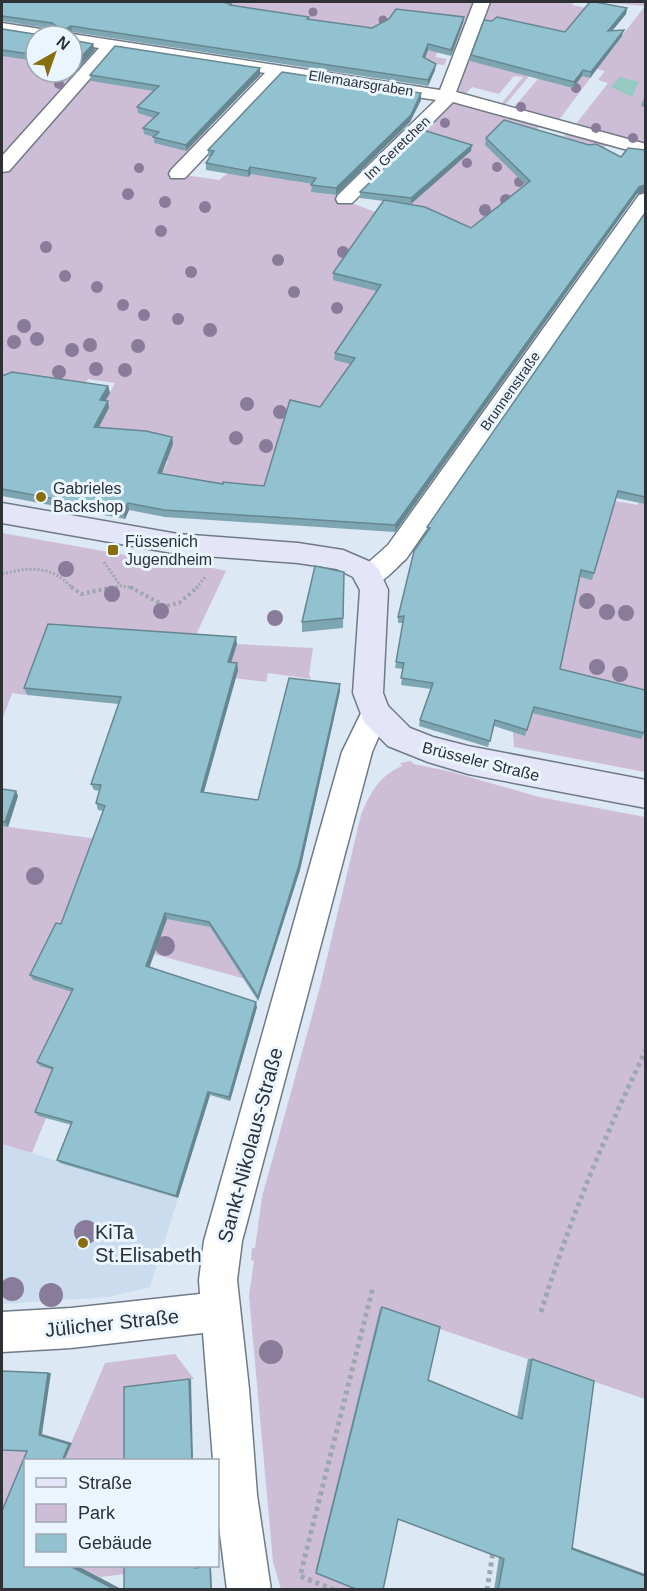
<svg xmlns="http://www.w3.org/2000/svg" width="647" height="1591" font-family="Arial,sans-serif">
	<style>
		.built { fill: #ccdcef }
		.green { fill: #cebdd6 }
		.water { fill: #96c9c2 }
		.lines { fill: none; stroke-linecap: round; stroke-linejoin: round }
		.street-casing { stroke: #707a85; stroke-width: 3 }
		.secondary-casing { stroke: #707a85; stroke-width: 3 }
		.path-far2 { stroke: #9ea7b0; stroke-width: 3; stroke-dasharray: 2 2; stroke-linecap: butt }
		.path-far1 { stroke: #9ea7b0; stroke-width: 4; stroke-dasharray: 3 3; stroke-linecap: butt }
		.path { stroke: #9ea7b0; stroke-width: 5; stroke-dasharray: 4 4; stroke-linecap: butt }
		.street { fill: #fff; fill-rule: evenodd }
		.secondary { fill: #e5e5fa; fill-rule: evenodd }
		.tree { fill: #887c9a }
		.wall { fill: #7ea6b2 }
		.shaded-wall { fill: #668791 }
		.building { fill: #92c1cf; stroke: #668791; stroke-width: 1.5 }
		.poi-dot { fill: #896e0e; stroke: #ebf5ff; stroke-width: 2 }
		.labels { text-anchor: middle; stroke-width: 6; stroke-linejoin: round; paint-order: stroke }
		.far-street-label { font-size: 14px; fill: #2d3136; stroke: #ebf5ff }
		.poi-label { font-size: 16px; fill: #2d3136; stroke: #ebf5ff; text-anchor: start }
		.street-label { font-size: 16px; fill: #2d3136; stroke: #ebf5ff }
		.near-street-label { font-size: 20px; fill: #2d3136; stroke: #ebf5ff }
		.near-poi-label { font-size: 20px; fill: #2d3136; stroke: #ebf5ff; text-anchor: start }
	</style>
	<rect width="100%" height="100%" fill="#dce8f4"/>
	<polygon class="built" points="2,1144 178,1198 150,1287 108,1297 2,1304"/>
	<g class="green">
		<polygon points="40,2 574,2 572,5 624,16 603,42 615,45 645,6 594,2 645,2 645,143 576,124 608,83 598,80 605,71 597,69 559,120 514,107 538,79 567,76 530,75 505,105 501,104 523,77 514,76 499,94 472,87 465,94 457,90 476,36 512,45 495,23 482,19 458,52 439,50 435,57 447,59 444,65 419,61 348,67 343,74 311,70 327,46 70,33 97,7 33,27 18,25"/>
		<path d="M94,47L145,55L158,91L210,129L170,173L220,180C237,158 363,137 396,130L408,131L396,143L377,140L293,181L316,185L312,192L342,196L349,202L394,219L439,179L413,138L448,105L455,103L539,127L519,148L546,156L566,134L607,145L355,365L265,493L149,501L168,461L89,444L109,409L102,407L115,383L88,379L61,425L2,388V54L36,61V72H72L87,56L93,58L98,53Z"/>
		<polygon points="645,474 645,772 514,747 513,732 510,731 521,700 610,500 638,505 643,475"/>
		<polygon points="2,533 193,567 195,564 226,571 193,641 33,680 26,695 12,693 2,720"/>
		<polygon points="237,644 313,648 309,675 311,679 268,673 266,682 226,677"/>
		<path d="M411,761L414,764L452,772L539,797L645,817V1399L437,1328L370,1589H281L273,1562L249,1296L254,1261L251,1260L252,1248H255L262,1197L320,987L361,815C370,793 379,776 402,766L400,763Z"/>
		<polygon points="2,826 127,843 34,980 78,994 41,1066 56,1072 39,1116 46,1118 32,1153 2,1144"/>
		<polygon points="156,914 209,926 264,984 135,949"/>
		<polygon points="175,1354 194,1379 126,1387 126,1460 64,1460 105,1363"/>
		<polygon points="2,1449 31,1451 2,1519"/>
		<polygon points="78,1566 143,1566 143,1572 100,1577"/>
	</g>
	<polygon class="water" points="619,77 639,82 632,97 611,87"/>
	<g class="lines">
		<defs>
			<g id="street">
				<polygon points="474,2 490,2 456,92 646,144 646,155 453,102 352,203 338,203 336,199 338,195 436,100 281,76 185,178 171,178 169,174 171,170 265,73 115,50 9,171 2,172 2,156 99,48 72,44 72,36 66,36 72,34 440,90"/>
				<polygon points="2,23 53,31 61,36 36,36 36,38 2,33"/>
				<path d="M646,193V213L406,559C392,571 380,590 360,584L356,577L360,570L388,545L639,195Z"/>
				<polygon points="375,701 385,705 389,713 372,752 242,1241 237,1280 249,1389 257,1495 271,1590 227,1590 218,1518 218,1460 213,1460 203,1333 71,1348 2,1352 2,1312 71,1308 200,1294 199,1280 204,1241 342,752 365,705"/>
			</g>
			<polygon id="secondary" points="2,503 178,534 298,543 343,550 373,563 379,570 388,590 383,693 388,706 410,728 433,737 468,746 646,780 646,808 468,774 428,762 388,746 364,722 353,693 360,590 353,577 337,569 298,563 178,554 2,523"/>
		</defs>
		<use href="#street" class="street-casing"/>
		<use href="#secondary" class="secondary-casing"/>
		<g class="path-far2">
			<polyline points="104,562 120,585"/>
			<path d="M2,574C30,567 52,565 72,588"/>
			<polyline points="108,588 121,586 134,588"/>
			<polyline points="196,588 206,576"/>
		</g>
		<g class="path-far1">
			<polyline points="71,587 81,594 114,587"/>
			<polyline points="130,587 165,606 179,603 198,587"/>
		</g>
		<g class="path">
			<path d="M541,1312C569,1221 605,1135 646,1050"/>
			<polyline points="334,1590 300,1576 373,1287"/>
			<polyline points="487,1590 493,1552"/>
		</g>
		<use href="#street" class="street"/>
		<use href="#secondary" class="secondary"/>
	</g>
	<g class="tree">
		<circle cx="313" cy="12" r="4.5"/>
		<circle cx="383" cy="20" r="4.5"/>
		<circle cx="59" cy="84" r="5"/>
		<circle cx="576" cy="88" r="5"/>
		<circle cx="521" cy="107" r="5"/>
		<circle cx="445" cy="123" r="5"/>
		<circle cx="596" cy="128" r="5"/>
		<circle cx="633" cy="138" r="5"/>
		<circle cx="467" cy="163" r="5"/>
		<circle cx="497" cy="167" r="5"/>
		<circle cx="139" cy="168" r="5"/>
		<circle cx="519" cy="182" r="5"/>
		<circle cx="128" cy="194" r="6"/>
		<circle cx="506" cy="200" r="6"/>
		<circle cx="165" cy="202" r="6"/>
		<circle cx="205" cy="207" r="6"/>
		<circle cx="485" cy="210" r="6"/>
		<circle cx="161" cy="231" r="6"/>
		<circle cx="46" cy="247" r="6"/>
		<circle cx="343" cy="252" r="6"/>
		<circle cx="278" cy="260" r="6"/>
		<circle cx="191" cy="272" r="6"/>
		<circle cx="65" cy="276" r="6"/>
		<circle cx="97" cy="287" r="6"/>
		<circle cx="294" cy="292" r="6"/>
		<circle cx="123" cy="305" r="6"/>
		<circle cx="337" cy="308" r="6"/>
		<circle cx="144" cy="315" r="6"/>
		<circle cx="178" cy="319" r="6"/>
		<circle cx="24" cy="326" r="7"/>
		<circle cx="210" cy="330" r="7"/>
		<circle cx="37" cy="339" r="7"/>
		<circle cx="14" cy="342" r="7"/>
		<circle cx="90" cy="345" r="7"/>
		<circle cx="138" cy="346" r="7"/>
		<circle cx="72" cy="350" r="7"/>
		<circle cx="96" cy="369" r="7"/>
		<circle cx="125" cy="370" r="7"/>
		<circle cx="59" cy="372" r="7"/>
		<circle cx="247" cy="404" r="7"/>
		<circle cx="280" cy="412" r="7"/>
		<circle cx="236" cy="438" r="7"/>
		<circle cx="266" cy="446" r="7"/>
		<circle cx="66" cy="569" r="8"/>
		<circle cx="112" cy="594" r="8"/>
		<circle cx="587" cy="601" r="8"/>
		<circle cx="161" cy="611" r="8"/>
		<circle cx="607" cy="612" r="8"/>
		<circle cx="626" cy="613" r="8"/>
		<circle cx="275" cy="618" r="8"/>
		<circle cx="597" cy="667" r="8"/>
		<circle cx="620" cy="674" r="8"/>
		<circle cx="35" cy="876" r="9"/>
		<circle cx="165" cy="946" r="10"/>
		<circle cx="86" cy="1232" r="12"/>
		<circle cx="12" cy="1289" r="12"/>
		<circle cx="51" cy="1295" r="12"/>
		<circle cx="271" cy="1352" r="12"/>
	</g>
	<g class="wall">
		<polygon points="2,2 231,4 231,5 309,20 372,28 464,17 463,23 451,56 428,50 425,58 435,70 428,86 72,32 69,34 36,36 36,61 2,56 2,29 34,34 58,32 53,29 2,21"/>
		<polygon points="627,8 626,14 612,31 622,36 590,78 582,76 573,88 470,61 471,55 565,32"/>
		<polygon points="95,50 69,78 60,77 59,72 72,72"/>
		<polygon points="260,68 260,75 186,151 154,143 154,137 144,134 143,128 154,118 138,113 137,107 154,91 91,81 90,75"/>
		<polygon points="421,93 421,100 410,122 336,195 311,192 312,184 251,174 248,177 206,170 206,163 210,157 208,156 208,150"/>
		<polygon points="645,97 645,107 641,106 643,100"/>
		<polygon points="486,138 637,194 395,532 165,517 129,510 125,519 2,496 2,375 108,386 110,393 105,401 109,408 99,427 172,437 173,444 162,474 223,484 264,486 351,364 334,360 335,353 376,291 333,280 333,273 384,201 360,198 360,192 471,151 411,204 471,228 526,185 485,145"/>
		<polygon points="645,213 645,504 616,498 592,580 580,577 560,669 644,733 641,739 532,713 525,736 494,726 488,747 419,726 420,720 431,689 401,685 403,669 395,668 403,623 398,623 398,617 426,534 427,527"/>
		<polygon points="344,572 343,628 302,632 302,622"/>
		<polygon points="237,644 231,663 237,663 238,670 204,792 258,800 340,691 300,870 258,1001 210,927 167,919 149,968 257,1007 230,1101 210,1095 178,1198 60,1163 57,1160 72,1125 38,1116 35,1112 52,1070 40,1066 37,1062 72,992 33,980 30,975 61,924 104,811 98,810 96,803 100,791 94,790 91,784 119,704 27,695 24,688"/>
		<polygon points="2,789 18,796 8,827 2,826"/>
		<polygon points="382,1307 428,1380 517,1417 528,1359 532,1359 572,1547 645,1590 494,1590 499,1557 398,1519 316,1573 316,1569 380,1308"/>
	</g>
	<g class="shaded-wall">
		<polygon points="627,8 626,14 607,37 608,31"/>
		<polygon points="464,17 463,23 451,56 451,50"/>
		<polygon points="71,26 72,32 69,34 63,30"/>
		<polygon points="624,30 622,36 590,78 591,72"/>
		<polygon points="93,44 95,50 69,78 68,72 72,72 72,67"/>
		<polygon points="428,44 428,50 423,63 423,57"/>
		<polygon points="436,64 435,70 428,86 428,80"/>
		<polygon points="260,68 260,75 186,151 186,145"/>
		<polygon points="583,70 582,76 573,88 574,82"/>
		<polygon points="421,93 421,100 410,122 336,195 336,188"/>
		<polygon points="472,145 471,151 411,204 411,198"/>
		<polygon points="250,167 251,174 248,177 248,171"/>
		<polygon points="645,185 645,192 637,194 395,532 395,525 639,187"/>
		<polygon points="108,386 110,393 102,407 100,400"/>
		<polygon points="108,401 109,408 95,434 94,427"/>
		<polygon points="172,437 173,444 159,480 158,473"/>
		<polygon points="128,503 129,510 125,519 123,512"/>
		<polygon points="236,637 237,644 229,669 228,662"/>
		<polygon points="237,663 238,670 202,798 201,792"/>
		<polygon points="340,684 340,691 300,870 258,1001 258,997"/>
		<polygon points="16,791 18,796 8,827 5,822"/>
		<polygon points="165,913 167,919 148,971 146,966"/>
		<polygon points="256,1002 257,1007 230,1101 229,1097"/>
		<polygon points="208,1092 210,1095 178,1198 176,1196"/>
		<polygon points="48,1373 51,1373 42,1434 72,1443 64,1461 62,1461 39,1435"/>
		<polygon points="189,1379 191,1379 193,1461 192,1461"/>
		<polygon points="566,1545 645,1574 645,1576 572,1549"/>
		<polygon points="70,1566 78,1566 123,1590 116,1590"/>
		<polygon points="210,1566 211,1566 212,1590 211,1590"/>
	</g>
	<g class="building">
		<polygon points="2,2 222,2 231,4 230,5 309,17 307,19 372,28 389,19 396,9 464,17 451,50 428,44 423,57 436,64 428,80 71,26 63,30 69,32 69,36 36,36 36,55 2,50 2,29 34,34 60,32 62,30 52,23 2,16"/>
		<polygon points="590,2 595,2 627,8 608,31 624,30 591,72 583,70 574,82 471,55 484,20 492,21 497,17 565,32"/>
		<polygon points="72,40 93,44 72,67"/>
		<polygon points="115,46 260,68 186,145 153,137 159,132 143,128 159,113 137,107 159,86 90,75"/>
		<polygon points="282,72 421,93 411,115 336,188 311,185 316,178 250,167 248,171 206,163 214,151 208,150"/>
		<polygon points="504,120 589,145 596,144 621,157 628,148 645,150 645,185 639,187 395,525 164,510 128,503 123,512 2,489 2,375 5,375 12,372 108,386 100,400 108,401 94,427 146,431 172,437 158,473 223,484 223,482 264,486 290,400 320,407 355,358 335,353 381,285 333,273 384,200 425,207 471,228 530,181 486,138"/>
		<polygon points="423,130 472,145 411,198 360,192"/>
		<polygon points="645,213 645,497 618,491 594,573 581,570 560,669 645,690 645,728 644,733 534,707 527,730 495,720 490,741 420,720 433,683 401,678 404,663 396,662 404,616 398,617 414,551 430,528 427,527"/>
		<polygon points="315,566 344,572 343,618 302,622"/>
		<polygon points="48,624 236,637 228,662 237,663 201,792 258,800 289,678 340,684 299,865 258,997 209,922 165,913 146,966 256,1002 229,1097 208,1092 176,1196 57,1160 72,1122 35,1112 53,1068 37,1062 73,989 30,975 56,923 61,924 105,806 96,803 101,785 91,784 121,697 24,688"/>
		<polygon points="2,789 16,791 5,822 2,821"/>
		<polygon points="382,1307 440,1327 428,1380 522,1419 532,1359 594,1381 572,1549 645,1576 645,1590 498,1590 504,1559 398,1519 383,1590 358,1590 316,1573"/>
		<polygon points="2,1371 48,1373 39,1435 69,1444 62,1461 26,1461 26,1566 70,1566 116,1590 2,1590 2,1511 27,1451 2,1450"/>
		<polygon points="189,1379 192,1461 124,1461 124,1387"/>
		<polygon points="124,1566 195,1566 195,1568 210,1566 211,1590 124,1590"/>
	</g>
	<g class="poi-dot">
		<circle cx="41" cy="497" r="6"/>
		<rect x="107" y="544" width="12" height="12" rx="3"/>
		<circle cx="83" cy="1243" r="6"/>
	</g>
	<g class="labels">
		<g class="far-street-label">
			<text transform="translate(361 83) rotate(9)" y="5">Ellemaarsgraben</text>
			<text transform="translate(397 148) rotate(-44)" y="5">Im Geretchen</text>
			<text transform="translate(510 391) rotate(-55)" y="5">Brunnenstraße</text>
		</g>
		<g class="poi-label">
			<text x="53" y="494">Gabrieles<tspan x="53" dy="18">Backshop</tspan></text>
			<text x="125" y="547">Füssenich<tspan x="125" dy="18">Jugendheim</tspan></text>
		</g>
		<g class="street-label">
			<text transform="translate(481 761) rotate(14)" y="6">Brüsseler Straße</text>
		</g>
		<g class="near-street-label">
			<text transform="translate(250 1145) rotate(-75)" y="7">Sankt-Nikolaus-Straße</text>
			<text transform="translate(112 1323) rotate(-6)" y="7">Jülicher Straße</text>
		</g>
		<g class="near-poi-label">
			<text x="95" y="1239">KiTa<tspan x="95" dy="23">St.Elisabeth</tspan></text>
		</g>
	</g>
	<rect width="647" height="1591" fill="none" stroke="#2d3136" stroke-width="6"/>
	<rect x="24" y="1459" width="195" height="108" fill="#ebf5ff" stroke="#9fa7af" stroke-width="1.5"/>
	<rect x="36" y="1478" width="30" height="9" fill="#e5e5fa" stroke="#9fa7af" stroke-width="1.5"/>
	<text x="78" y="1489" font-size="18" fill="#2d3136">Straße</text>
	<rect x="36" y="1504" width="30" height="18" fill="#cebdd6" stroke="#9fa7af" stroke-width="1.5"/>
	<text x="78" y="1519" font-size="18" fill="#2d3136">Park</text>
	<rect x="36" y="1534" width="30" height="18" fill="#92c1cf" stroke="#9fa7af" stroke-width="1.5"/>
	<text x="78" y="1549" font-size="18" fill="#2d3136">Gebäude</text>
	<g transform="translate(54 54) rotate(40)"><circle r="28" fill="#ebf5ff" stroke="#9fa7af" stroke-width="1.5"/>
	<path d="M0-4.5L10 22L0 15L-10 22Z" fill="#896e0e"/>
	<text y="-9" font-size="16" font-weight="bold" text-anchor="middle" fill="#2d3136">N</text>
	</g>
</svg>
